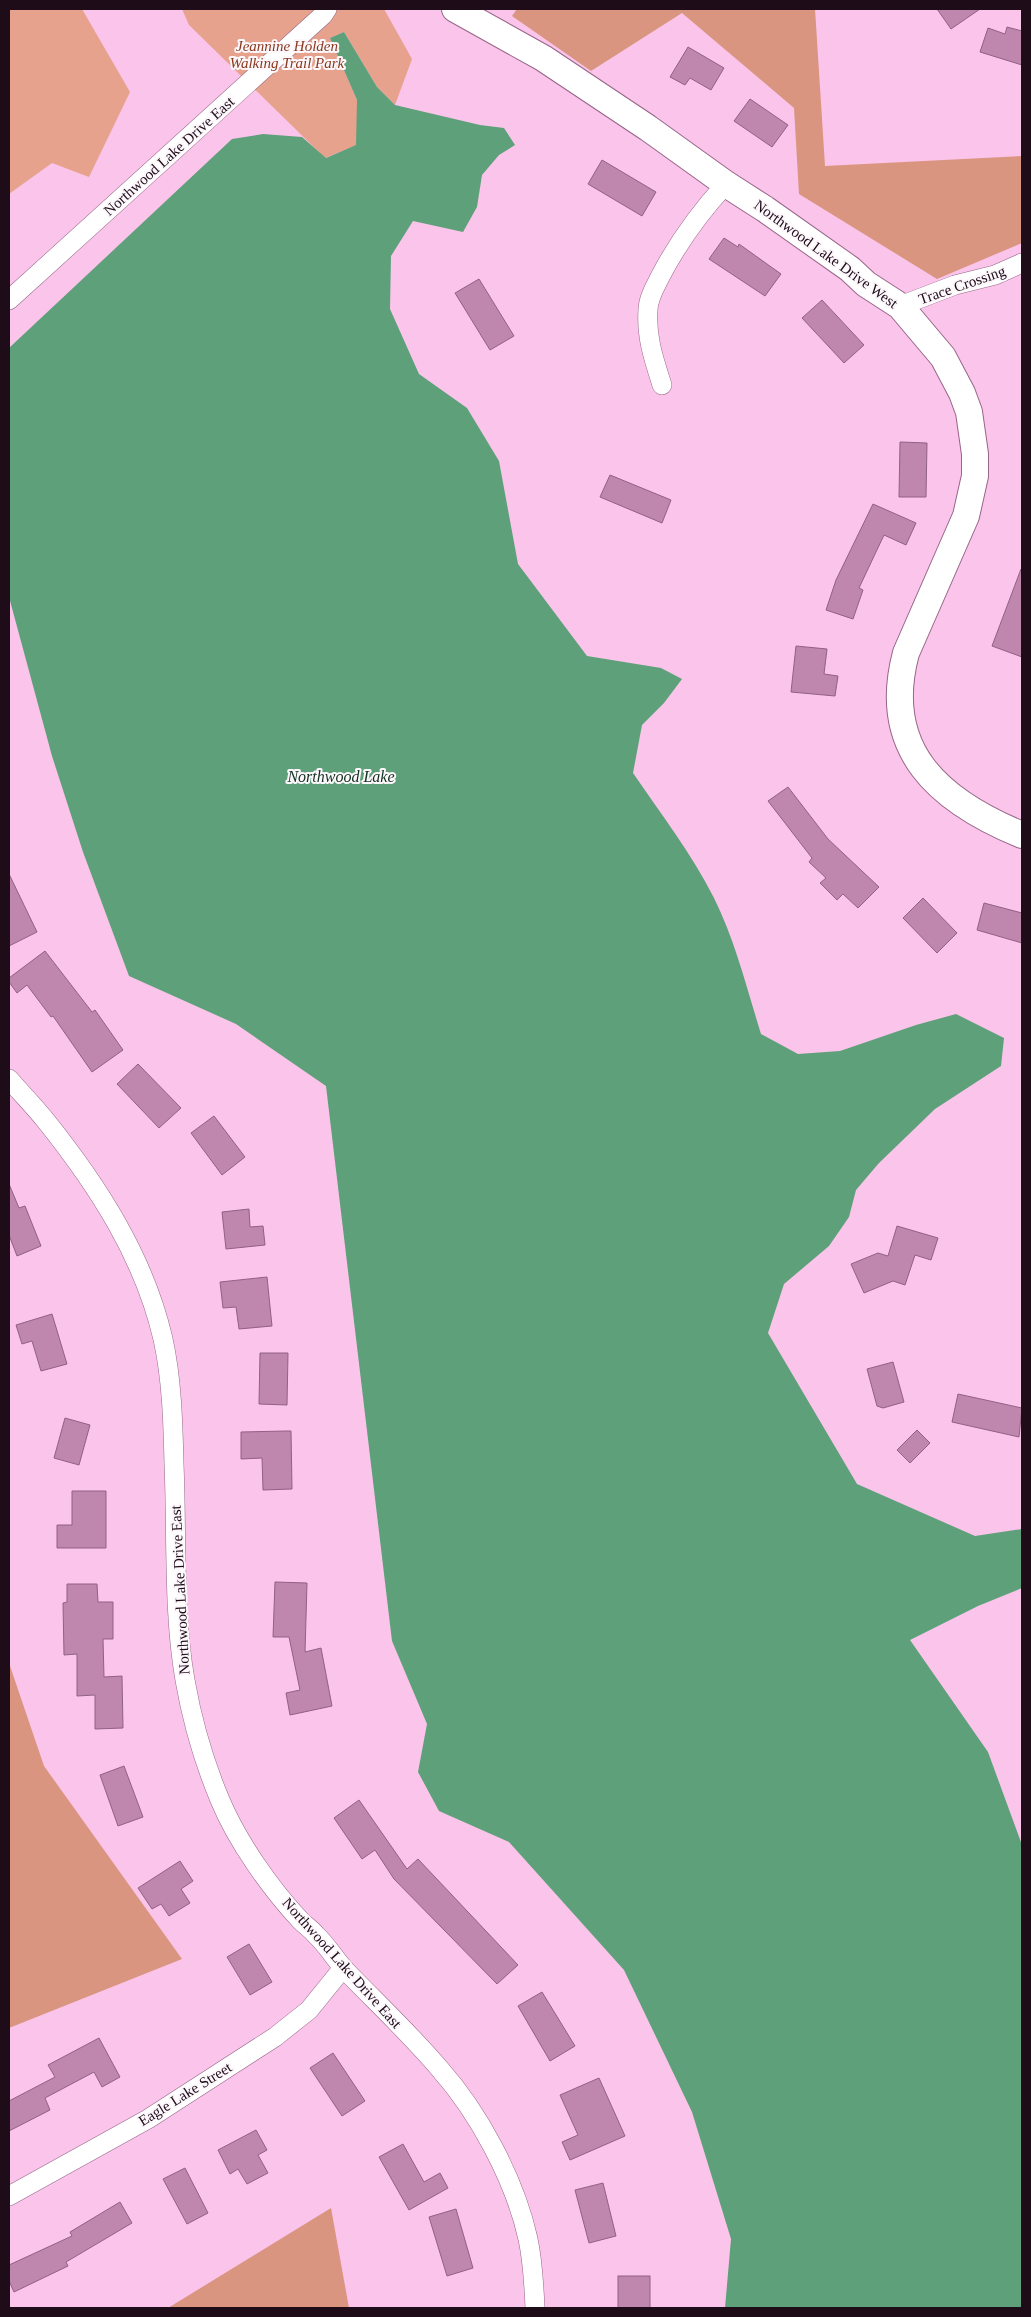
<svg xmlns="http://www.w3.org/2000/svg" width="1031" height="2317" font-family="'Times New Roman',serif">
	<style>
		.green { fill: #e6a28c }
		.forest { fill: #d9957f }
		.water { fill: #5da07a }
		.building { fill: #bf86ae; stroke: #916183 }
		.lines { fill: none; stroke-linecap: round; stroke-linejoin: round }
		.street-casing { stroke: #976688; stroke-width: 20 }
		.secondary-casing { stroke: #976688; stroke-width: 28 }
		.street { stroke: #fff; stroke-width: 19 }
		.secondary { stroke: #fff; stroke-width: 26 }
		.labels { text-anchor: middle; stroke-width: 4; stroke-linejoin: round; paint-order: stroke }
		.park-label { font-size: 15px; font-style: italic; fill: #8a381e; stroke: #fcf7fa }
		.street-label { font-size: 15px; fill: #1e0c19; stroke: #fcf7fa }
		.water-label { font-size: 16px; font-style: italic; fill: #123020; stroke: #fcf7fa }
	</style>
	<rect width="100%" height="100%" fill="#fbc4ea"/>
	<g class="green">
		<polygon points="9,9 82,9 130,92 89,177 52,163 9,194"/>
		<polygon points="182,9 384,9 412,59 395,105 377,87 344,32 330,38 357,100 357,145 325,158 189,25"/>
	</g>
	<g class="forest">
		<polygon points="517,9 815,9 825,166 1022,156 1022,243 937,279 799,194 794,108 682,13 591,71 512,16"/>
		<polygon points="9,1663 44,1766 182,1959 9,2028"/>
		<polygon points="331,2208 349,2308 168,2308"/>
	</g>
	<path class="water" d="M344,32L377,87L395,105L480,125L504,128L515,145L499,155L482,175L477,207L463,232L413,221L391,256L390,309L419,374L467,408L499,461L518,564L587,656L661,668L682,679L664,703L642,725L633,773C661,814 692,854 714,898C735,940 747,989 761,1034L798,1054L840,1051L916,1025L956,1014L1004,1038L1001,1066L935,1109L879,1163L856,1190L849,1217L829,1246L784,1284L768,1333L857,1484L975,1536L1022,1529V1588L978,1606L910,1640L988,1752L1022,1845V2308H725L731,2239L692,2112L624,1970L509,1842L439,1811L418,1772L427,1724L392,1641L326,1086L236,1024L129,976L83,852L52,756L9,597V348L232,139L263,134L302,137L326,158L356,145L357,100L330,38Z"/>
	<g class="building">
		<polygon points="937,9 980,9 951,29"/>
		<polygon points="1007,27 1022,31 1022,65 980,52 988,28 1005,34"/>
		<polygon points="688,47 724,68 711,90 690,78 685,85 670,77"/>
		<polygon points="750,99 788,125 772,147 734,121"/>
		<polygon points="602,160 656,192 642,216 588,184"/>
		<polygon points="724,238 738,247 739,244 781,274 765,296 709,259"/>
		<polygon points="479,279 514,336 490,350 455,293"/>
		<polygon points="822,300 864,345 844,363 802,318"/>
		<polygon points="900,442 927,443 926,497 899,497"/>
		<polygon points="610,475 671,500 662,523 600,497"/>
		<polygon points="873,504 916,523 906,545 884,535 859,588 863,590 853,619 826,610 836,580"/>
		<polygon points="1021,569 1022,569 1022,657 992,646"/>
		<polygon points="796,646 827,649 824,674 838,676 835,696 791,692"/>
		<polygon points="788,787 828,839 879,887 858,908 843,894 837,900 820,883 826,878 809,862 812,858 768,801"/>
		<polygon points="9,874 37,932 9,946"/>
		<polygon points="923,898 957,933 937,953 903,918"/>
		<polygon points="984,903 1022,913 1022,943 977,930"/>
		<polygon points="45,951 92,1012 95,1010 123,1050 92,1072 53,1016 51,1017 27,985 17,993 9,982 9,978"/>
		<polygon points="138,1064 181,1108 159,1128 117,1084"/>
		<polygon points="214,1116 245,1157 222,1175 191,1133"/>
		<polygon points="9,1184 19,1208 25,1206 41,1246 17,1256 9,1235"/>
		<polygon points="249,1209 250,1227 263,1226 265,1245 226,1249 222,1212"/>
		<polygon points="897,1226 938,1238 931,1260 915,1255 905,1285 893,1281 864,1293 851,1264 878,1253 888,1256"/>
		<polygon points="267,1277 272,1326 239,1329 236,1307 223,1308 220,1282"/>
		<polygon points="52,1314 67,1364 41,1371 32,1341 22,1344 16,1325"/>
		<polygon points="260,1353 288,1353 287,1405 259,1404"/>
		<polygon points="893,1362 904,1402 883,1408 877,1406 867,1369"/>
		<polygon points="958,1394 1022,1408 1019,1437 952,1422"/>
		<polygon points="65,1418 90,1425 79,1465 54,1458"/>
		<polygon points="917,1430 930,1443 910,1463 897,1450"/>
		<polygon points="286,1431 291,1431 292,1489 263,1490 262,1458 241,1459 241,1432"/>
		<polygon points="72,1491 106,1491 106,1548 57,1548 57,1525 72,1525"/>
		<polygon points="275,1582 307,1583 305,1652 321,1648 332,1706 290,1715 286,1693 300,1690 289,1637 273,1637"/>
		<polygon points="67,1584 97,1584 98,1602 113,1602 113,1639 103,1639 104,1677 122,1676 123,1728 95,1729 95,1695 77,1696 77,1654 64,1655 63,1603 67,1602"/>
		<polygon points="124,1766 143,1817 118,1826 100,1775"/>
		<polygon points="359,1800 407,1869 418,1859 518,1965 497,1984 394,1879 375,1850 362,1859 334,1818"/>
		<polygon points="180,1861 193,1881 181,1889 190,1903 169,1916 161,1904 152,1909 138,1888"/>
		<polygon points="249,1944 272,1982 250,1995 227,1957"/>
		<polygon points="542,1992 575,2046 550,2061 518,2006"/>
		<polygon points="99,2038 120,2077 102,2087 94,2072 45,2098 50,2110 9,2131 9,2101 55,2077 48,2065"/>
		<polygon points="333,2053 365,2101 342,2116 310,2068"/>
		<polygon points="599,2078 625,2136 570,2160 562,2142 578,2135 560,2095"/>
		<polygon points="256,2130 267,2150 258,2155 268,2173 247,2184 238,2169 230,2174 218,2150"/>
		<polygon points="403,2144 424,2182 440,2173 448,2188 409,2210 379,2157"/>
		<polygon points="185,2168 208,2213 187,2224 163,2179"/>
		<polygon points="603,2183 616,2236 589,2243 575,2190"/>
		<polygon points="120,2202 132,2223 66,2262 68,2266 14,2292 9,2281 9,2265 72,2236 70,2232"/>
		<polygon points="456,2209 473,2268 447,2276 429,2217"/>
		<rect x="618" y="2276" width="32" height="32"/>
	</g>
	<g class="lines">
		<defs>
			<g id="street">
				<polyline points="9,300 323,15 327,9"/>
				<polyline points="900,306 955,285 995,275 1022,263"/>
				<path d="M662,385C654,360 646,337 648,310C648,298 656,285 661,275C679,241 700,212 726,184"/>
				<path d="M9,1079C21,1093 34,1106 46,1121C98,1186 144,1257 163,1339C172,1380 173,1423 174,1464C177,1533 173,1613 185,1680C192,1720 204,1762 220,1800C237,1841 270,1888 301,1921C306,1926 312,1930 316,1935C328,1946 336,1961 347,1972C378,2004 410,2034 439,2068C479,2113 515,2180 528,2239C533,2262 534,2285 535,2308"/>
				<polyline points="9,2196 148,2119 275,2037 309,2010 343,1968"/>
			</g>
			<path id="secondary" d="M455,9L543,58L648,128L726,184L765,209L850,269L866,284L900,306L943,357L962,393L969,412L975,454V476L966,516L906,653C880,750 939,801 1022,835"/>
		</defs>
		<use href="#street" class="street-casing"/>
		<use href="#secondary" class="secondary-casing"/>
		<use href="#street" class="street"/>
		<use href="#secondary" class="secondary"/>
	</g>
	<g class="labels">
		<g class="park-label">
			<text x="287" y="51">Jeannine Holden<tspan x="287" dy="17">Walking Trail Park</tspan></text>
		</g>
		<g class="street-label">
			<text transform="translate(169 156) rotate(-42)" y="5">Northwood Lake Drive East</text>
			<text transform="translate(826 254) rotate(36)" y="5">Northwood Lake Drive West</text>
			<text transform="translate(962 285) rotate(-19)" y="5">Trace Crossing</text>
			<text transform="translate(180 1590) rotate(-93)" y="5">Northwood Lake Drive East</text>
			<text transform="translate(342 1963) rotate(48)" y="5">Northwood Lake Drive East</text>
			<text transform="translate(185 2094) rotate(-32)" y="5">Eagle Lake Street</text>
		</g>
		<g class="water-label">
			<text x="341" y="782">Northwood Lake</text>
		</g>
	</g>
	<rect width="1031" height="2317" fill="none" stroke="#1e0c19" stroke-width="20"/>
</svg>
